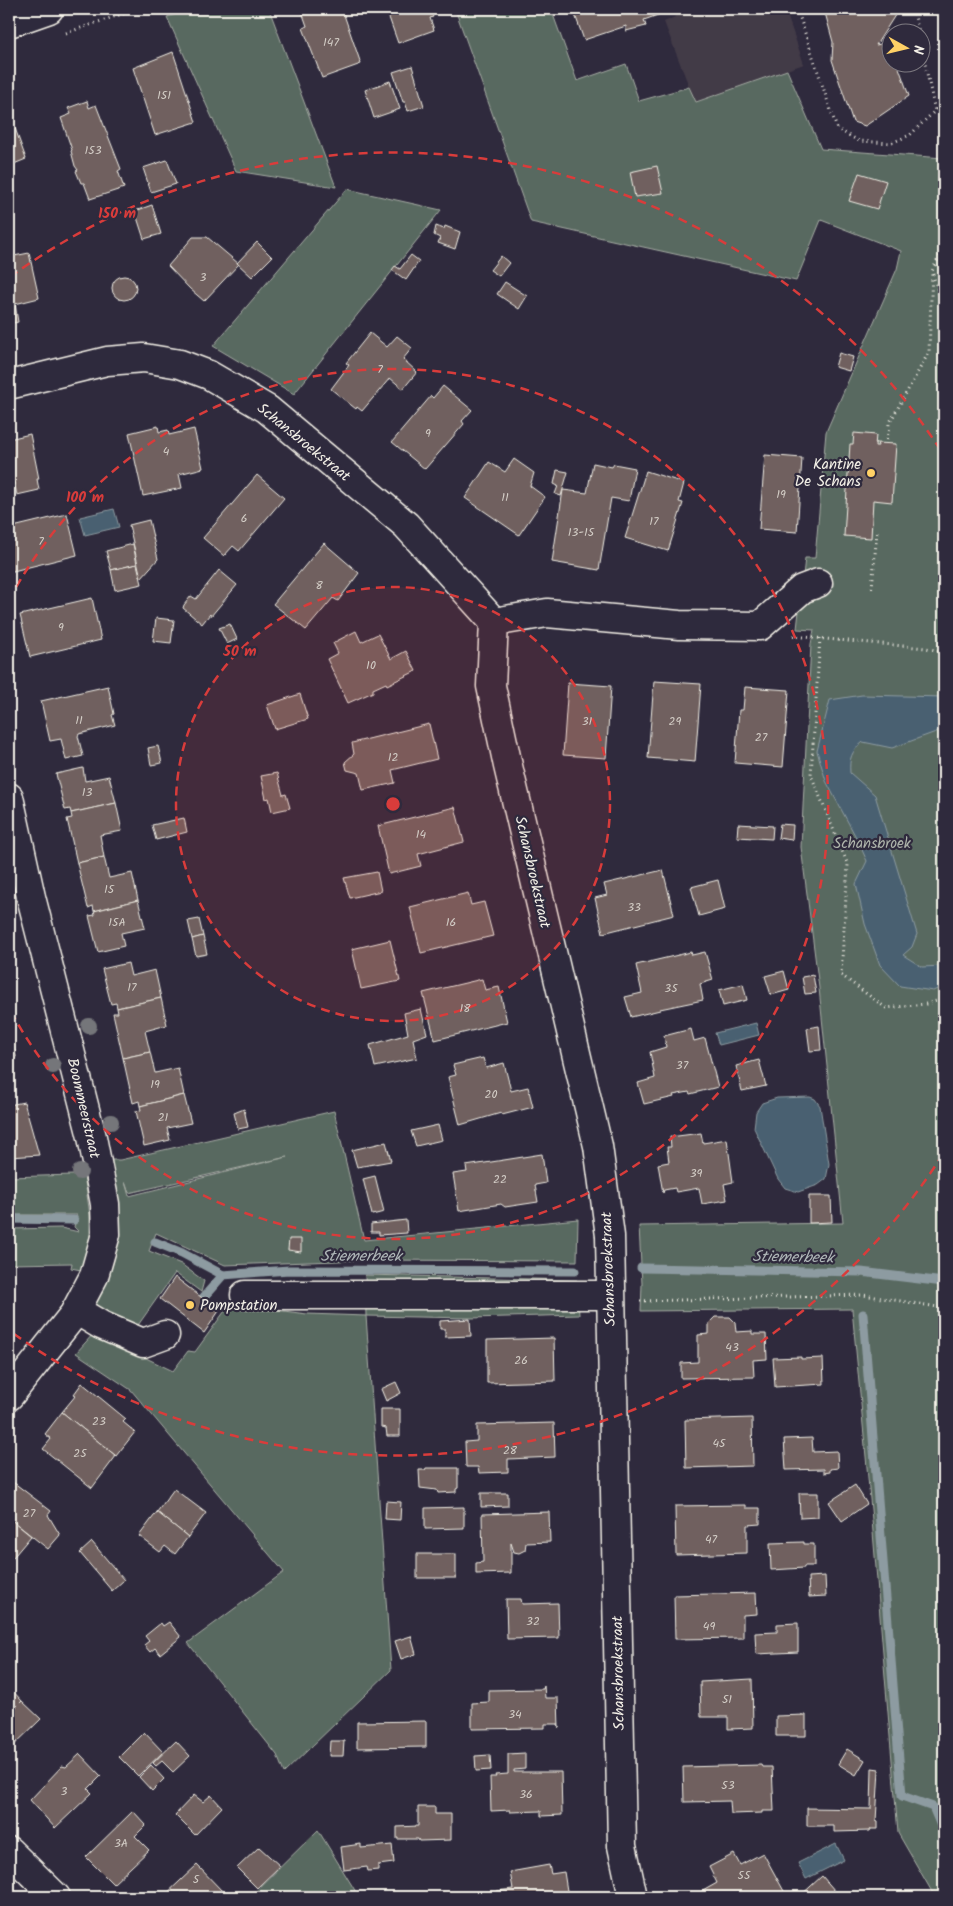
<svg xmlns="http://www.w3.org/2000/svg" width="953" height="1906" font-family="Kalam,sans-serif">
	<style>
		.built { fill: #423a47 }
		.green { fill: #596961; stroke: #a6ada4; fill-rule: evenodd }
		.water { fill: #486171; stroke: #8d9ba1 }
		.lines { fill: none; stroke-linecap: round; stroke-linejoin: round }
		.stream { stroke: #8d9ba1; stroke-width: 9 }
		.building { fill: #70615e; stroke: #f4f1e8 }
		.minor-casing { stroke: #f4f1e8; stroke-width: 31 }
		.major-casing { stroke: #f4f1e8; stroke-width: 31 }
		.path { stroke: #f4f1e8; stroke-width: 3; stroke-dasharray: 1 4; stroke-linecap: butt }
		.minor { stroke: #2f2a3d; stroke-width: 28 }
		.major { stroke: #2f2a3d; stroke-width: 28 }
		.tree { fill: #75767a }
		.ring { fill: none; stroke: #d93c3b; stroke-width: 2.5; stroke-dasharray: 9 6 }
		.poi-dot { fill: #ffd166; stroke: #2f2a3d; stroke-width: 2 }
		.labels { text-anchor: middle; stroke-width: 4.5; stroke-linejoin: round; paint-order: stroke }
		.number-label { font-size: 12px; fill: #d3cdc6 }
		.street-label { font-size: 15px; fill: #f4f1e8; stroke: #2f2a3d }
		.poi-label { font-size: 15px; fill: #f4f1e8; stroke: #2f2a3d; text-anchor: end }
		.park-label { font-size: 15px; fill: #aeb4ab; stroke: #2f2a3d }
		.water-label { font-size: 16px; font-style: italic; fill: #afb7b8; stroke: #2f2a3d }
		.centre { fill: #d93c3b; stroke: #2f2a3d; stroke-width: 2.5 }
		.ring-label { font-size: 15px; text-anchor: middle; font-weight: bold; fill: #d93c3b; stroke: #2f2a3d; stroke-width: 4.5; stroke-linejoin: round; paint-order: stroke }
	</style>
	<rect width="100%" height="100%" fill="#2f2a3d"/>
	<filter id="ink" filterUnits="userSpaceOnUse"><feTurbulence type="fractalNoise" baseFrequency=".02" numOctaves="2"/><feDisplacementMap in="SourceGraphic" scale="10" xChannelSelector="R" yChannelSelector="G"/><feConvolveMatrix kernelMatrix="1 2 1 2 8 2 1 2 1" color-interpolation-filters="sRGB"/></filter>
	<g filter="url(#ink)">
		<polygon class="built" points="672,9 785,9 804,64 695,102 664,22 675,17"/>
		<g class="green">
			<polygon points="193,9 269,9 336,187 236,171 167,17"/>
			<polygon points="455,9 551,9 577,81 626,64 639,101 689,87 696,102 787,70 821,149 944,158 944,1897 935,1897 898,1833 872,1520 852,1309 641,1311 642,1284 639,1226 843,1223 819,988 801,847 811,644 814,630 797,629 805,558 815,558 826,432 897,269 901,251 821,220 796,281 531,222"/>
			<polygon points="347,189 441,210 294,394 213,346"/>
			<path d="M334,1111L364,1240L578,1219L577,1261L364,1260L225,1265L156,1233L149,1251L181,1264L204,1281L201,1292L175,1273L136,1328L93,1307L108,1160H120ZM287,1157L129,1196L125,1182L129,1193Z"/>
			<polygon points="83,1168 90,1215 90,1236 81,1270 71,1268 72,1263 9,1264 9,1229 61,1228 79,1232 74,1227 77,1215 9,1215 9,1177 73,1175"/>
			<polygon points="365,1275 577,1280 579,1315 471,1318 366,1316 391,1670 284,1773 277,1755 188,1643 284,1572 131,1390 76,1353 94,1333 173,1371 188,1351 195,1352 227,1308 268,1309 307,1314 366,1316"/>
			<polygon points="318,1830 359,1897 250,1897"/>
		</g>
		<g class="water">
			<polygon points="114,509 119,527 85,535 80,517"/>
			<path d="M862,695L944,697V729L892,748L863,742C851,752 849,758 850,773L875,795L917,934L912,947L903,955L922,967L942,966L944,961V986L933,991L900,986L880,965L865,924L856,884L867,861L857,839L826,781L817,751L830,700Z"/>
			<polygon points="756,1023 759,1035 719,1045 715,1033"/>
			<polygon points="810,1097 815,1099 820,1106 829,1164 826,1179 818,1185 798,1192 785,1188 778,1179 754,1128 756,1112 762,1103 777,1098"/>
			<polygon points="836,1844 844,1860 806,1879 798,1863"/>
		</g>
		<g class="lines">
			<g class="stream">
				<polyline points="9,1219 74,1220"/>
				<polyline points="155,1242 182,1253 223,1275 289,1270 575,1271"/>
				<polyline points="641,1268 861,1272 944,1282"/>
				<polyline points="202,1299 223,1275"/>
				<polyline points="863,1314 902,1796 933,1807 944,1833"/>
			</g>
		</g>
		<g class="building">
			<polygon points="301,9 342,9 361,64 322,78 303,28 307,26"/>
			<polygon points="386,9 430,9 433,17 430,18 434,30 398,43"/>
			<polygon points="573,9 665,9 666,12 644,20 646,26 626,31 626,26 584,40"/>
			<polygon points="824,9 899,9 876,45 890,42 890,62 897,62 909,96 865,126 853,122 832,60 833,42"/>
			<polygon points="932,9 944,9 944,21"/>
			<polygon points="173,52 196,122 155,135 133,68"/>
			<polygon points="412,66 424,106 408,111 405,102 403,102 393,72"/>
			<polygon points="390,81 400,109 374,118 365,90"/>
			<polygon points="87,101 89,108 96,105 121,169 118,171 124,188 90,199 84,183 81,183 76,171 78,170 75,166 71,151 72,150 61,118 71,114 68,108"/>
			<polygon points="9,117 11,117 26,159 9,166"/>
			<polygon points="167,160 176,184 151,192 143,168"/>
			<polygon points="657,166 663,193 635,197 630,172"/>
			<polygon points="859,173 886,181 877,209 849,201"/>
			<polygon points="152,205 161,234 144,239 135,211"/>
			<polygon points="436,226 444,229 445,226 460,232 455,249 438,243 440,238 434,235"/>
			<polygon points="193,237 207,237 239,264 204,301 190,289 168,266"/>
			<polygon points="257,242 272,257 252,277 237,263"/>
			<polygon points="29,253 39,298 15,304 18,322 9,324 9,257"/>
			<polygon points="411,255 419,261 406,280 392,270 395,266 400,269"/>
			<polygon points="501,256 509,263 499,276 490,270"/>
			<circle cx="124" cy="288" r="12"/>
			<polygon points="505,282 527,296 519,309 497,294"/>
			<polygon points="370,333 387,347 397,336 412,348 403,359 417,372 403,389 390,378 362,411 357,407 356,409 331,389 349,365 346,363"/>
			<polygon points="839,353 853,357 849,371 835,367"/>
			<polygon points="443,386 472,410 462,421 464,424 425,469 392,442 431,396 433,398"/>
			<polygon points="158,426 159,432 168,430 169,435 194,429 203,468 179,474 182,488 143,496 129,433"/>
			<polygon points="854,433 876,435 875,446 878,446 877,443 896,444 892,502 873,500 871,538 844,536 850,444 853,444"/>
			<polygon points="30,434 39,479 37,479 39,490 17,495 14,482 9,483 9,439"/>
			<polygon points="765,455 802,458 797,532 759,529"/>
			<polygon points="514,459 534,473 530,486 545,497 519,535 465,498 489,462 505,472"/>
			<polygon points="593,463 612,467 614,464 635,468 629,501 611,498 599,570 552,562 563,490 587,493"/>
			<polygon points="557,470 568,472 561,496 555,494 558,486 554,484"/>
			<polygon points="646,471 684,483 679,502 683,503 668,551 625,538"/>
			<polygon points="257,475 284,498 239,551 233,546 224,556 203,538"/>
			<polygon points="67,514 77,555 9,572 9,528"/>
			<polygon points="149,520 158,559 141,578 129,525"/>
			<polygon points="324,543 359,573 338,601 333,598 306,630 273,604"/>
			<polygon points="133,544 137,564 111,570 106,551"/>
			<polygon points="137,564 142,584 115,590 111,570"/>
			<polygon points="219,570 237,585 211,616 210,614 202,624 183,608 184,605 191,596 196,599"/>
			<polygon points="92,598 101,640 30,657 20,615"/>
			<polygon points="156,618 174,620 171,643 153,641"/>
			<polygon points="230,624 237,639 227,644 219,628"/>
			<polygon points="356,631 361,642 378,634 391,659 406,651 416,671 387,685 386,683 373,689 373,692 348,703 327,659 338,653 333,643"/>
			<polygon points="654,681 701,684 695,762 648,758"/>
			<polygon points="568,683 611,686 606,758 563,755"/>
			<polygon points="108,686 114,714 112,715 115,725 79,734 78,736 83,756 66,760 61,739 50,741 41,701"/>
			<polygon points="745,687 789,690 783,767 735,763 739,710 743,710"/>
			<polygon points="300,694 308,719 275,729 267,705"/>
			<polygon points="429,724 437,759 392,770 395,783 363,790 359,773 347,770 345,762 354,754 352,743"/>
			<polygon points="158,746 162,763 151,765 148,748"/>
			<polygon points="83,768 85,781 109,776 116,803 71,813 70,809 65,810 56,774"/>
			<polygon points="277,773 283,795 286,794 290,808 272,812 269,798 266,799 261,776"/>
			<polygon points="116,803 122,831 100,835 104,857 77,863 67,819 72,818 71,813"/>
			<polygon points="455,807 464,842 418,854 421,866 389,874 378,826"/>
			<polygon points="184,818 187,832 156,840 152,825"/>
			<polygon points="738,824 773,826 772,839 737,837"/>
			<polygon points="780,824 793,825 792,840 778,838"/>
			<polygon points="104,857 109,878 132,873 138,900 94,911 93,906 88,908 77,863"/>
			<polygon points="663,870 674,915 603,933 595,898 607,895 604,884"/>
			<polygon points="377,872 381,891 350,898 344,878"/>
			<polygon points="718,880 725,909 699,916 691,887"/>
			<polygon points="468,893 471,905 484,902 493,936 421,953 410,907"/>
			<polygon points="138,900 145,928 121,933 124,946 98,952 89,916 95,915 94,911"/>
			<polygon points="199,919 203,936 192,939 188,921"/>
			<polygon points="203,936 207,954 196,956 192,939"/>
			<polygon points="390,940 400,981 361,989 352,949"/>
			<polygon points="691,952 692,955 705,952 713,980 700,984 703,1000 660,1009 660,1010 631,1017 625,997 642,993 636,965"/>
			<polygon points="128,963 131,976 155,970 161,998 117,1008 116,1003 111,1004 102,969"/>
			<polygon points="784,971 789,990 771,995 765,976"/>
			<polygon points="813,975 816,993 805,994 802,977"/>
			<polygon points="482,979 485,990 499,987 507,1022 435,1040 423,993"/>
			<polygon points="743,984 747,1000 723,1006 719,990"/>
			<polygon points="161,998 167,1025 145,1031 150,1052 123,1058 113,1013 118,1013 117,1008"/>
			<polygon points="421,1009 427,1034 413,1039 417,1058 375,1067 370,1045 408,1034 404,1013"/>
			<polygon points="9,1022 16,1057 9,1058"/>
			<polygon points="819,1026 821,1050 810,1051 807,1028"/>
			<polygon points="691,1029 694,1041 705,1038 718,1087 690,1094 689,1092 673,1095 674,1097 644,1104 638,1083 655,1078 650,1052 666,1047 664,1036"/>
			<polygon points="150,1052 155,1073 178,1068 184,1095 140,1106 139,1101 133,1103 123,1058"/>
			<polygon points="483,1058 486,1068 504,1063 511,1091 528,1087 533,1107 502,1115 501,1113 460,1125 448,1077 456,1075 453,1065"/>
			<polygon points="759,1060 766,1086 742,1091 736,1066"/>
			<polygon points="184,1095 191,1123 167,1128 170,1140 144,1146 136,1111 141,1110 140,1106"/>
			<polygon points="24,1102 39,1155 10,1157 11,1165 9,1166 9,1105"/>
			<polygon points="244,1109 248,1127 238,1129 234,1113"/>
			<polygon points="438,1125 442,1140 416,1146 411,1131"/>
			<polygon points="701,1133 703,1143 727,1139 733,1182 724,1184 727,1200 702,1204 699,1188 676,1192 675,1188 664,1190 663,1193 658,1164 669,1162 667,1147 671,1147 670,1137"/>
			<polygon points="386,1142 391,1161 357,1167 352,1150"/>
			<polygon points="542,1154 546,1183 535,1185 538,1202 505,1207 501,1204 459,1211 453,1174 467,1172 466,1166"/>
			<polygon points="375,1176 384,1212 372,1215 363,1179"/>
			<polygon points="809,1196 831,1196 832,1222 809,1223"/>
			<polygon points="406,1220 407,1233 379,1235 379,1232 371,1232 371,1224"/>
			<polygon points="289,1239 301,1239 301,1252 288,1250"/>
			<polygon points="175,1277 219,1311 204,1333 160,1299"/>
			<polygon points="715,1317 730,1317 735,1322 736,1332 752,1331 752,1334 766,1334 767,1359 753,1360 754,1377 681,1378 681,1363 698,1362 698,1335 709,1334 709,1323"/>
			<polygon points="470,1319 471,1336 445,1337 445,1329 440,1329 440,1321"/>
			<polygon points="554,1338 555,1381 487,1383 487,1340"/>
			<polygon points="801,1357 801,1359 823,1358 824,1384 775,1387 773,1358"/>
			<polygon points="396,1382 401,1393 386,1401 381,1389"/>
			<polygon points="82,1383 126,1419 123,1422 135,1432 116,1456 62,1412 76,1395 74,1394"/>
			<polygon points="381,1409 400,1409 400,1436 387,1436 386,1428 381,1427"/>
			<polygon points="62,1412 116,1456 92,1488 43,1449 51,1439 45,1434"/>
			<polygon points="752,1418 753,1466 686,1468 685,1420"/>
			<polygon points="554,1423 555,1457 508,1459 508,1472 479,1473 478,1467 466,1467 465,1442 477,1441 477,1425"/>
			<polygon points="812,1438 813,1452 837,1451 838,1468 830,1469 830,1472 824,1473 824,1469 786,1470 784,1439"/>
			<polygon points="426,1468 458,1468 458,1488 456,1489 456,1492 438,1493 437,1490 420,1488 419,1470 425,1470"/>
			<polygon points="9,1479 51,1511 48,1515 60,1535 48,1549 9,1518"/>
			<polygon points="855,1485 867,1504 842,1521 829,1502"/>
			<polygon points="174,1489 206,1513 188,1537 157,1512"/>
			<polygon points="481,1493 508,1493 508,1506 481,1507"/>
			<polygon points="799,1493 818,1493 818,1517 800,1518"/>
			<polygon points="386,1501 401,1502 400,1520 385,1519"/>
			<polygon points="746,1505 746,1508 760,1508 760,1524 747,1525 747,1553 676,1555 675,1506"/>
			<polygon points="464,1507 464,1528 425,1529 425,1508"/>
			<polygon points="157,1512 188,1537 175,1554 165,1546 160,1552 139,1536"/>
			<polygon points="549,1512 550,1542 526,1543 525,1550 519,1553 514,1552 511,1543 511,1573 476,1574 476,1563 483,1562 482,1514"/>
			<polygon points="9,1518 31,1536 10,1561 9,1560"/>
			<polygon points="92,1542 124,1580 112,1591 80,1553"/>
			<polygon points="804,1542 804,1544 814,1544 814,1566 804,1566 804,1568 771,1570 770,1543"/>
			<rect x="417" y="1554" width="39" height="24"/>
			<polygon points="825,1576 826,1596 809,1597 808,1577"/>
			<polygon points="756,1593 757,1614 743,1615 743,1638 675,1639 674,1595"/>
			<polygon points="506,1599 521,1599 522,1604 558,1603 559,1638 507,1639"/>
			<polygon points="169,1622 181,1637 160,1654 155,1648 150,1652 144,1645 149,1641 145,1636 161,1623 163,1626"/>
			<polygon points="798,1623 798,1652 756,1654 755,1633 777,1632 777,1624"/>
			<polygon points="411,1636 416,1654 401,1659 395,1641"/>
			<polygon points="752,1679 753,1728 728,1729 728,1717 701,1717 700,1682"/>
			<polygon points="544,1686 545,1698 558,1698 559,1728 558,1724 545,1724 545,1728 472,1729 472,1703 489,1702 489,1690 543,1689"/>
			<polygon points="9,1687 22,1701 9,1714"/>
			<polygon points="22,1701 41,1719 9,1750 9,1714"/>
			<polygon points="806,1715 806,1736 776,1736 776,1716"/>
			<polygon points="426,1721 426,1747 357,1748 357,1722"/>
			<polygon points="144,1732 163,1752 138,1776 119,1757"/>
			<polygon points="176,1741 190,1756 173,1772 162,1761 156,1766 153,1763"/>
			<polygon points="330,1741 344,1741 343,1756 329,1756"/>
			<polygon points="847,1749 865,1760 856,1775 838,1764"/>
			<polygon points="525,1753 525,1769 514,1770 514,1772 561,1772 562,1815 541,1816 541,1811 510,1812 510,1810 491,1811 490,1777 496,1777 495,1775 508,1774 508,1754"/>
			<polygon points="80,1754 101,1776 88,1789 92,1793 55,1828 30,1800 62,1766 66,1767"/>
			<polygon points="490,1755 491,1770 476,1771 475,1756"/>
			<polygon points="151,1765 164,1779 152,1791 139,1777"/>
			<polygon points="761,1765 762,1767 772,1767 774,1811 762,1811 762,1813 731,1814 730,1801 684,1802 683,1767"/>
			<polygon points="872,1768 879,1769 876,1821 878,1822 878,1829 871,1829 870,1831 834,1832 834,1826 807,1826 807,1808 871,1809"/>
			<polygon points="194,1795 203,1802 211,1795 222,1807 195,1835 175,1815"/>
			<polygon points="418,1807 435,1807 435,1814 451,1814 451,1840 419,1841 418,1839 397,1839 397,1827 418,1826"/>
			<polygon points="133,1811 146,1825 135,1836 149,1850 113,1884 86,1857"/>
			<polygon points="361,1844 361,1848 392,1845 394,1863 378,1865 378,1870 368,1871 367,1867 344,1870 341,1847"/>
			<polygon points="259,1847 280,1866 257,1888 237,1868"/>
			<polygon points="763,1853 785,1893 777,1897 704,1897 701,1892 717,1883 709,1867 734,1854 740,1865"/>
			<polygon points="197,1865 224,1893 220,1897 163,1897"/>
			<polygon points="549,1865 551,1874 564,1872 568,1897 498,1897 497,1891 513,1889 510,1872"/>
			<polygon points="822,1876 835,1891 829,1897 799,1897"/>
		</g>
		<g class="lines">
			<defs>
				<g id="minor">
					<polyline points="9,385 107,361 144,358 180,364 209,375 267,409 406,525 494,622 491,686 508,766 598,1146 610,1236 622,1846 633,1897"/>
					<polyline points="494,622 547,613 679,625 760,626 802,589 818,583"/>
					<polyline points="9,797 31,897 92,1137 105,1204 106,1234 94,1276 74,1314 9,1396"/>
					<polyline points="245,1295 610,1295"/>
					<polyline points="76,1310 101,1325 143,1343 165,1335"/>
					<polyline points="9,1851 56,1897"/>
				</g>
				<polyline id="major" points="9,23 49,9"/>
			</defs>
			<use href="#minor" class="minor-casing"/>
			<use href="#major" class="major-casing"/>
			<g class="path">
				<polyline points="797,9 837,129 859,141 891,143 910,135 944,102"/>
				<polyline points="913,9 919,32"/>
				<polyline points="66,33 137,9"/>
				<polyline points="920,40 935,111"/>
				<polyline points="944,247 932,271 944,311"/>
				<polyline points="887,440 889,424 929,352 932,271"/>
				<polyline points="872,588 877,532"/>
				<polyline points="793,636 926,648 944,652"/>
				<polyline points="820,638 811,775 848,865 841,975 886,1008 926,1004 944,999"/>
				<polyline points="640,1301 863,1295 944,1308"/>
			</g>
			<use href="#minor" class="minor"/>
			<use href="#major" class="major"/>
		</g>
		<g class="tree">
			<circle cx="89" cy="1026" r="8"/>
			<circle cx="53" cy="1066" r="8"/>
			<circle cx="111" cy="1122" r="8"/>
			<circle cx="80" cy="1172" r="8"/>
		</g>
	</g>
	<circle cx="393" cy="804" r="217" fill="#d93c3b" fill-opacity=".12"/>
	<g class="ring">
		<circle cx="393" cy="804" r="217"/>
		<path d="M9 600A435 435 0 1 1 9 1008"/>
		<path d="M943 1154A652 652 0 0 1 10 1331M10 277A652 652 0 0 1 943 454"/>
	</g>
	<g class="poi-dot">
		<circle cx="871" cy="473" r="5"/>
		<circle cx="190" cy="1305" r="5"/>
	</g>
	<g class="labels">
		<g class="number-label">
			<text x="331" y="46">147</text>
			<text x="164" y="99">151</text>
			<text x="93" y="154">153</text>
			<text x="203" y="281">3</text>
			<text x="380" y="373">7</text>
			<text x="428" y="437">9</text>
			<text x="166" y="455">4</text>
			<text x="781" y="498">19</text>
			<text x="505" y="501">11</text>
			<text x="244" y="522">6</text>
			<text x="654" y="525">17</text>
			<text x="581" y="536">13-15</text>
			<text x="41" y="545">7</text>
			<text x="319" y="589">8</text>
			<text x="61" y="631">9</text>
			<text x="371" y="669">10</text>
			<text x="79" y="724">11</text>
			<text x="587" y="725">31</text>
			<text x="675" y="725">29</text>
			<text x="761" y="741">27</text>
			<text x="393" y="761">12</text>
			<text x="87" y="796">13</text>
			<text x="421" y="838">14</text>
			<text x="109" y="893">15</text>
			<text x="634" y="911">33</text>
			<text x="117" y="926">15A</text>
			<text x="451" y="926">16</text>
			<text x="132" y="991">17</text>
			<text x="671" y="992">35</text>
			<text x="465" y="1012">18</text>
			<text x="682" y="1069">37</text>
			<text x="155" y="1088">19</text>
			<text x="491" y="1098">20</text>
			<text x="163" y="1121">21</text>
			<text x="696" y="1177">39</text>
			<text x="500" y="1183">22</text>
			<text x="732" y="1351">43</text>
			<text x="521" y="1364">26</text>
			<text x="99" y="1425">23</text>
			<text x="719" y="1447">45</text>
			<text x="510" y="1454">28</text>
			<text x="80" y="1457">25</text>
			<text x="29" y="1517">27</text>
			<text x="711" y="1543">47</text>
			<text x="533" y="1625">32</text>
			<text x="709" y="1630">49</text>
			<text x="727" y="1703">51</text>
			<text x="515" y="1718">34</text>
			<text x="728" y="1789">53</text>
			<text x="64" y="1795">3</text>
			<text x="526" y="1798">36</text>
			<text x="121" y="1847">3A</text>
			<text x="744" y="1879">55</text>
			<text x="196" y="1883">5</text>
		</g>
		<g class="street-label">
			<text transform="translate(304 442) rotate(39)" y="5">Schansbroekstraat</text>
			<text transform="translate(533 872) rotate(77)" y="5">Schansbroekstraat</text>
			<text transform="translate(84 1108) rotate(77)" y="5">Boommeerstraat</text>
			<text transform="translate(608 1269) rotate(-92)" y="5">Schansbroekstraat</text>
			<text transform="translate(618 1673) rotate(-91)" y="5">Schansbroekstraat</text>
		</g>
		<g class="poi-label">
			<text x="861" y="469">Kantine<tspan x="861" dy="17">De Schans</tspan></text>
			<text x="200" y="1310" text-anchor="start">Pompstation</text>
		</g>
		<g class="park-label">
			<text x="872" y="848">Schansbroek</text>
		</g>
		<g class="water-label">
			<text x="361" y="1261">Stiemerbeek</text>
			<text transform="translate(793 1256) rotate(1)" y="6">Stiemerbeek</text>
		</g>
	</g>
	<circle cx="393" cy="804" r="8" class="centre"/>
	<g class="ring-label">
		<text x="117" y="218">150 m</text>
		<text x="85" y="502">100 m</text>
		<text x="240" y="656">50 m</text>
	</g>
	<rect width="953" height="1906" fill="none" stroke="#2f2a3d" stroke-width="30"/>
	<rect x="15" y="15" width="923" height="1876" fill="none" stroke="#f4f1e8" stroke-width="2" filter="url(#ink)"/>
	<g transform="translate(906 48) rotate(98)"><circle r="24" fill="#2f2a3d" stroke="#7e7a81"/>
	<path d="M0-4L9 19L0 12L-9 19Z" fill="#ffd166"/>
	<text y="-8" font-size="14" font-weight="bold" text-anchor="middle" fill="#f4f1e8">N</text>
	</g>
</svg>
